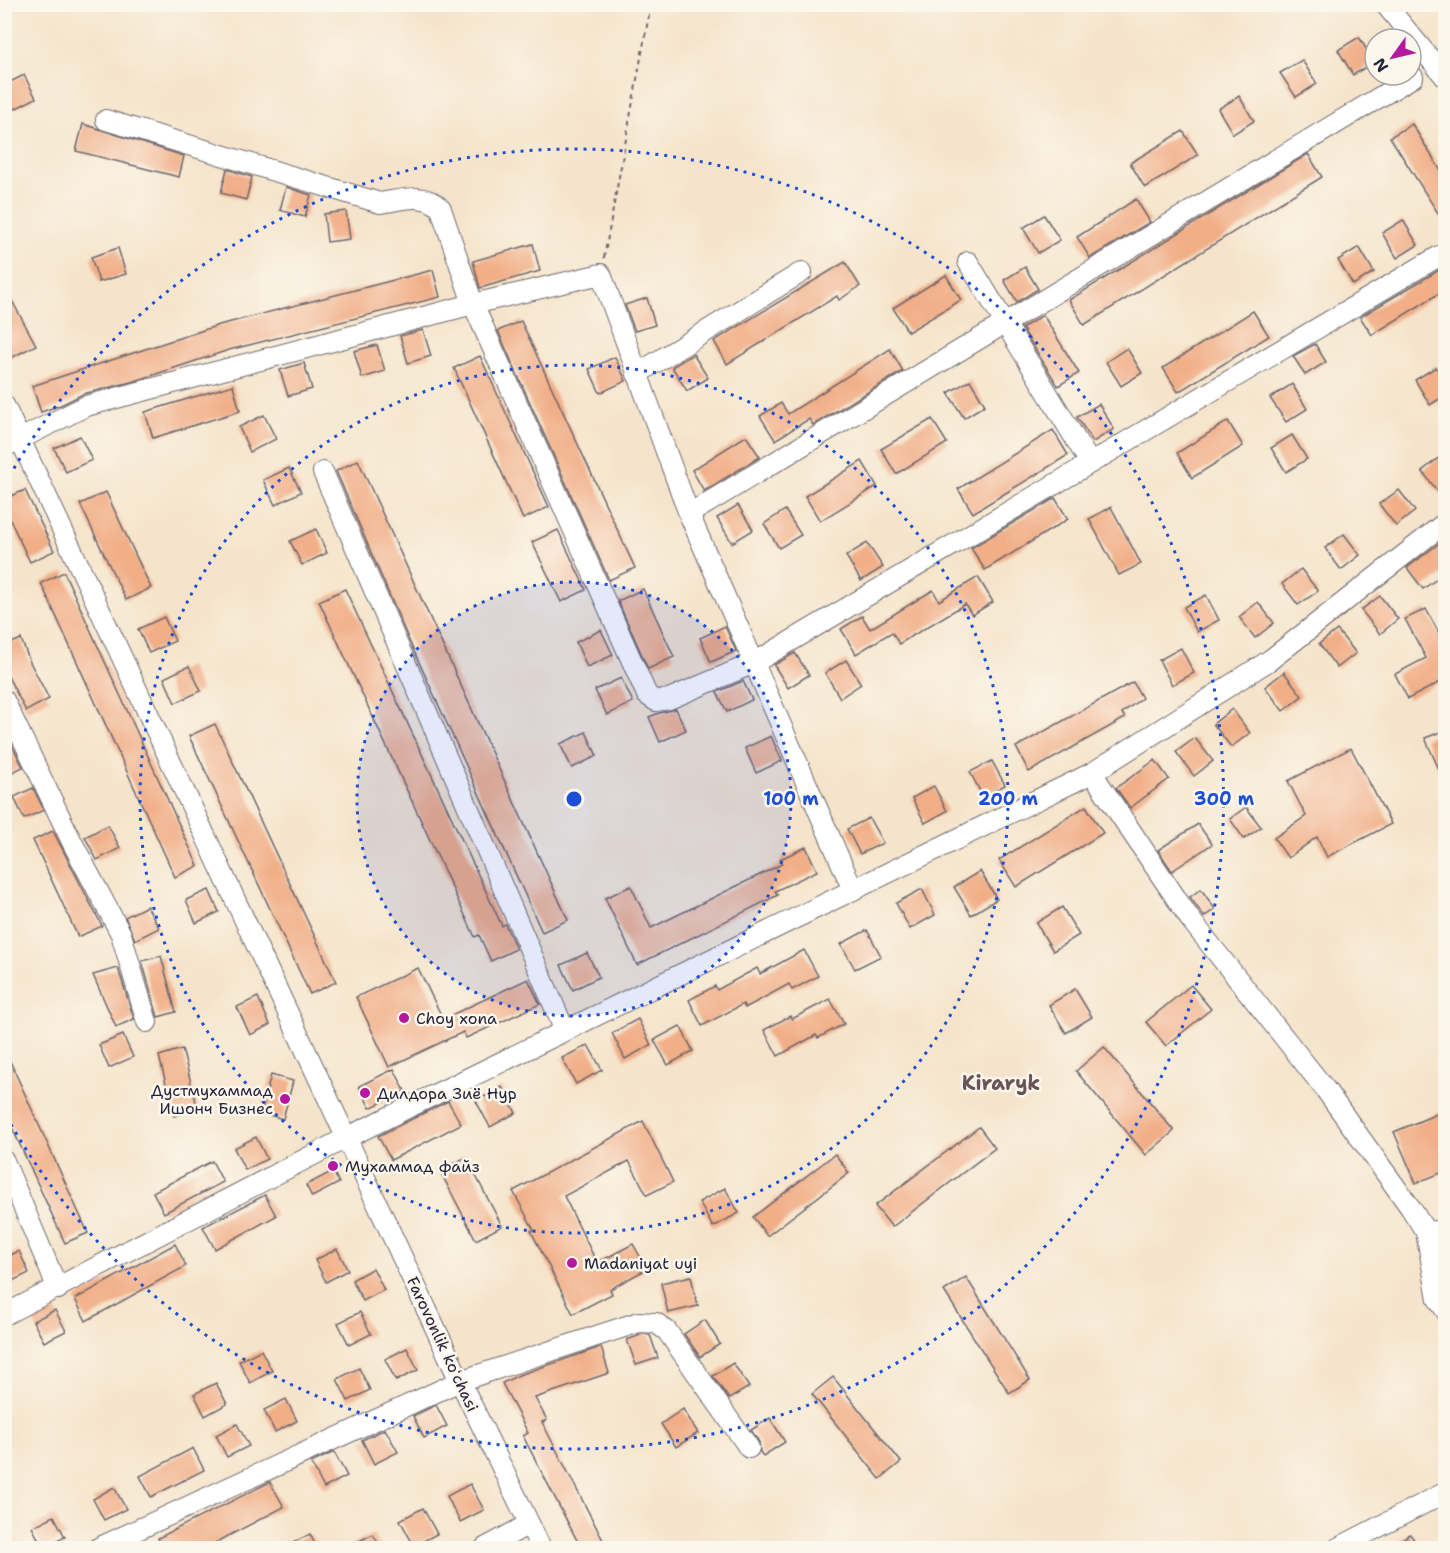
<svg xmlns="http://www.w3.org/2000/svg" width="1450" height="1553" font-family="'Shantell Sans',sans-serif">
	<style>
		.building { fill: #f1ae87 }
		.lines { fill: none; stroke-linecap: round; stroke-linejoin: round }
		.minor-casing { stroke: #6c666d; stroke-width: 22 }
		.path { stroke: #6c666d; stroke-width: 2; stroke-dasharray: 4.5 4.5; stroke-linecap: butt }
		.minor { stroke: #fff; stroke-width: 20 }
		.ring { fill: none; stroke: #1d4ed8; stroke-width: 3; stroke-dasharray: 3 6 }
		.poi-dot { fill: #b5179e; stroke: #fbf7ec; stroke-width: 2 }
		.labels { text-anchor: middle; stroke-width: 5; stroke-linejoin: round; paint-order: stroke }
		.poi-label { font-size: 16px; fill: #22223b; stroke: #fbf7ec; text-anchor: start }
		.street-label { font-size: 16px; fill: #22223b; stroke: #fbf7ec }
		.quarter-label { font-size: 20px; font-weight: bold; fill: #6a5356; stroke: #fbf7ec }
		.centre { fill: #1d4ed8; stroke: #fbf7ec; stroke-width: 3 }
		.ring-label { font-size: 18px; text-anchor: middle; font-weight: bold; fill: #1d4ed8; stroke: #fbf7ec; stroke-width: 5; stroke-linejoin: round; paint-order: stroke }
	</style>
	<rect width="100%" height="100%" fill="#fbf7ec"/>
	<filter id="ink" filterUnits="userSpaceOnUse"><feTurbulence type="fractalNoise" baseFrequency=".0167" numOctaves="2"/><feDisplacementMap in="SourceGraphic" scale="12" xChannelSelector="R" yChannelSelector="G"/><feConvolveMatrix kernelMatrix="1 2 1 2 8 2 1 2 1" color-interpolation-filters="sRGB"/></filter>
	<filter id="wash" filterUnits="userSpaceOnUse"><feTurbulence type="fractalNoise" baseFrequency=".008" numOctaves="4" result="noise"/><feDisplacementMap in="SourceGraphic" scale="24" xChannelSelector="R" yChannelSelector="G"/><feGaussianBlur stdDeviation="1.35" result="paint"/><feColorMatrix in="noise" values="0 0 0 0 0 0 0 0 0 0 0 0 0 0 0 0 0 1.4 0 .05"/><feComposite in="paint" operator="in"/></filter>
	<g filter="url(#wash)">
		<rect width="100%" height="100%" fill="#f5e4cb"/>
		<g id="blocks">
			<g class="building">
				<polygon points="1359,37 1374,62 1353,75 1338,50"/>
				<polygon points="1302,60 1317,84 1296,97 1280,73"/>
				<polygon points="24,75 36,98 11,111 4,99 4,85"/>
				<polygon points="1239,96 1254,121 1233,134 1218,109"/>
				<polygon points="83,124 184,156 179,177 76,151"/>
				<polygon points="1412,124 1446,179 1446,226 1390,137"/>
				<polygon points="1183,131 1198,155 1145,188 1130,163"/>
				<polygon points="1308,154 1322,177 1084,325 1069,300"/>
				<polygon points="227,169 252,177 246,200 221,193"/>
				<polygon points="286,187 311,195 305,217 280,210"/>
				<polygon points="1136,199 1150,222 1090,258 1077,237"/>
				<polygon points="346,211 350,239 327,242 324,214"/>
				<polygon points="1044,215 1060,240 1038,253 1023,228"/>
				<polygon points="1403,220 1418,245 1397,258 1382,233"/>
				<polygon points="533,244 540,271 480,288 473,261"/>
				<polygon points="1359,247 1374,272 1353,285 1338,260"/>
				<polygon points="118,248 126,274 99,282 91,257"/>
				<polygon points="845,262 860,286 839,300 837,296 727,364 714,341"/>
				<polygon points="1446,266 1446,306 1438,294 1372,335 1360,317"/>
				<polygon points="1025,267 1038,289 1017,302 1004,280"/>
				<polygon points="433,270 440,297 229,350 135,381 83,394 61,405 41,412 32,386 219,325"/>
				<polygon points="946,275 961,300 908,332 893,308"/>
				<polygon points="4,286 36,345 11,358 4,346"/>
				<polygon points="647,298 655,325 635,331 625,305"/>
				<polygon points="1253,311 1269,336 1178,392 1163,368"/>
				<polygon points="1043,315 1079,373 1058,386 1022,328"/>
				<polygon points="521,321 635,568 609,580 498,331"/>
				<polygon points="423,330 431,356 408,363 400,336"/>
				<polygon points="1315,344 1326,362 1305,375 1293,356"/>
				<polygon points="377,345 385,371 362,378 354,351"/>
				<polygon points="1127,348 1142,373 1121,386 1106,362"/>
				<polygon points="890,349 903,371 813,425 809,419 775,440 760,416 781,403 788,414"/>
				<polygon points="693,354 708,378 687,391 672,367"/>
				<polygon points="480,356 549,507 523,519 454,368"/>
				<polygon points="615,357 626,381 600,393 589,369"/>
				<polygon points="304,363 312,389 288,396 280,370"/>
				<polygon points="1436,367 1446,381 1446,395 1430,405 1415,380"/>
				<polygon points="970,380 985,405 964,418 948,393"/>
				<polygon points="1292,384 1307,409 1286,422 1270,398"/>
				<polygon points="233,385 240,411 153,438 145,412"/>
				<polygon points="1099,404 1114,429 1093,442 1077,417"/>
				<polygon points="264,415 276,439 250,452 239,427"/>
				<polygon points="932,419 947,443 896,474 881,449"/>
				<polygon points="1228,421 1243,446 1192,478 1177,453"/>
				<polygon points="1053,430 1068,455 973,513 958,489"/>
				<polygon points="1292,435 1307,459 1286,472 1271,448"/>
				<polygon points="80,436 92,460 66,472 54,448"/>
				<polygon points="746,436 760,457 704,491 692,470"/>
				<polygon points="1441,456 1446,463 1446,486 1438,492 1422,471"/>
				<polygon points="358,460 568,920 542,932 408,638 336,471"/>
				<polygon points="862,461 877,486 820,521 805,496"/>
				<polygon points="289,468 301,492 275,505 263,480"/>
				<polygon points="25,490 54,551 30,562 4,507 4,499"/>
				<polygon points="1399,490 1415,511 1396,526 1379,504"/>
				<polygon points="106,492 151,588 126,600 80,504"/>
				<polygon points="1055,498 1068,519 985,570 971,548"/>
				<polygon points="738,505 753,530 732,543 717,518"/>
				<polygon points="1111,507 1141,564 1119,575 1089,519"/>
				<polygon points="785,510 801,535 779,548 764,524"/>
				<polygon points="316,529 327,553 302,565 290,541"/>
				<polygon points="558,530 586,590 561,602 532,542"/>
				<polygon points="1344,534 1360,555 1341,570 1325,548"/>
				<polygon points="1446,538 1446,572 1423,589 1407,568"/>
				<polygon points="867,543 883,567 861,581 846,556"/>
				<polygon points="1301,569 1318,591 1298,605 1282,584"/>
				<polygon points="64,572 198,866 175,877 41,583"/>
				<polygon points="978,577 993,602 972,615 965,604 899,644 892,632 856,654 841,629 862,616 870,629 933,590 939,601"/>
				<polygon points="345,589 502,926 505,924 516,949 491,961 479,935 475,937 319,601"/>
				<polygon points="643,589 674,657 648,669 618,601"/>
				<polygon points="1206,595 1219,620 1197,632 1184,607"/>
				<polygon points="1380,596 1398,619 1380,634 1361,610"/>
				<polygon points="1258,602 1274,623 1255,638 1239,617"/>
				<polygon points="1426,609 1446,646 1446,679 1408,699 1395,674 1426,658 1405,619"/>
				<polygon points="164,617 175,641 149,653 138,629"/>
				<polygon points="725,626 736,651 711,662 700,638"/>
				<polygon points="601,630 613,655 587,667 576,642"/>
				<polygon points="1337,630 1356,653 1337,668 1319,644"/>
				<polygon points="21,639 30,662 49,699 26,711 4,669 4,646"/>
				<polygon points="1181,648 1194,673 1172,685 1159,660"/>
				<polygon points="795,653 809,675 788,688 774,665"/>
				<polygon points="846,660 861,684 840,698 825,673"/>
				<polygon points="189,666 201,691 175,703 164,678"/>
				<polygon points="1284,672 1302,696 1283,711 1265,687"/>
				<polygon points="621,678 633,702 607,715 595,690"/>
				<polygon points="743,681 752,700 727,712 717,692"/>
				<polygon points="1133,682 1142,698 1122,713 1125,718 1029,772 1016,747"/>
				<polygon points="676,709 686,730 660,742 649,717 659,713"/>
				<polygon points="1232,709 1250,733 1231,747 1213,724"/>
				<polygon points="215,724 336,982 310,994 189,736"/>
				<polygon points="4,729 23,767 4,776"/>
				<polygon points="1446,730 1446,785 1425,738"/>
				<polygon points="586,732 597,756 572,768 560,744"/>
				<polygon points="771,736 782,761 756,773 745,748"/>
				<polygon points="1195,738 1213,761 1194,776 1176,752"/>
				<polygon points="1351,748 1391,824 1327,857 1317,837 1288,858 1274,838 1306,816 1288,781"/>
				<polygon points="1155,760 1169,779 1130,808 1116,788"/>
				<polygon points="992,761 1005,785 983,797 970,772"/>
				<polygon points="934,786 947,811 925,823 912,798"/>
				<polygon points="33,788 44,810 24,819 14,797"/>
				<polygon points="1086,806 1103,833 1016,887 999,860"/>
				<polygon points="1246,807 1261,827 1244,839 1230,819"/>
				<polygon points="869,818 883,843 860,854 847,829"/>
				<polygon points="1198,824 1212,844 1172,871 1158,850"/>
				<polygon points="108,825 120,848 97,860 85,837"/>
				<polygon points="53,831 102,926 78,937 33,840"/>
				<polygon points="806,847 817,871 775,891 778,895 637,965 605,898 631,886 651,928 782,864 780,859"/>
				<polygon points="980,871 997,899 971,915 954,887"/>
				<polygon points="922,889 935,915 910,929 896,903"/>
				<polygon points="1201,889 1215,909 1204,917 1190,897"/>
				<polygon points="209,890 219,912 196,923 186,900"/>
				<polygon points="147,906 159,928 135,940 125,917"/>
				<polygon points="1062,907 1079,935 1053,951 1036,923"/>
				<polygon points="867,930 881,956 855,969 841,944"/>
				<polygon points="804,950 818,976 792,990 789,984 745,1008 743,1004 702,1026 689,1000 715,986 717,990 757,968 760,974"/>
				<polygon points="587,953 599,977 573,990 561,965"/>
				<polygon points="161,956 176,1012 158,1017 142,961"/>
				<polygon points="118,968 134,1019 116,1027 93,975"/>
				<polygon points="418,968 443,1019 528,979 540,1004 466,1038 463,1032 389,1067 356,997"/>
				<polygon points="1191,985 1211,1009 1166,1046 1146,1022"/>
				<polygon points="1075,989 1092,1017 1066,1033 1049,1005"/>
				<polygon points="258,997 270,1025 250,1035 237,1007"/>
				<polygon points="830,999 844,1024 818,1038 816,1035 778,1056 764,1030 790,1016 792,1019"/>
				<polygon points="638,1019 651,1045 625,1059 612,1033"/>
				<polygon points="680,1026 693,1051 668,1065 654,1040"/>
				<polygon points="123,1035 133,1057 109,1068 99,1045"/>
				<polygon points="588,1045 602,1070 576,1084 562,1058"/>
				<polygon points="1104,1047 1174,1131 1146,1155 1076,1071"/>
				<polygon points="4,1048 88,1233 65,1243 4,1110"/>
				<polygon points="182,1049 198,1109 174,1116 159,1056"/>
				<polygon points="394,1069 405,1091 370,1108 359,1086"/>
				<polygon points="271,1075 293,1081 283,1119 261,1113"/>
				<polygon points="502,1087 516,1113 490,1127 476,1101"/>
				<polygon points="448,1101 461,1124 391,1160 378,1136"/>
				<polygon points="1446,1110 1446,1171 1416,1183 1394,1132"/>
				<polygon points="643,1121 673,1182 647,1195 629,1161 564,1196 597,1263 633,1244 647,1269 610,1289 612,1294 573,1314 531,1231 534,1230 513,1191"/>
				<polygon points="979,1127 995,1148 892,1227 875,1206"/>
				<polygon points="256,1137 267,1159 245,1170 234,1148"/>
				<polygon points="835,1154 849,1173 767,1236 753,1217"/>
				<polygon points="466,1157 502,1226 476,1240 440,1171"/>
				<polygon points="212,1161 223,1182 164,1213 153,1192"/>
				<polygon points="333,1171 339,1183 312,1197 306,1185"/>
				<polygon points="725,1188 739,1213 713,1227 699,1202"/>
				<polygon points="265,1195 276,1216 215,1249 203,1227"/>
				<polygon points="175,1244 186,1266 86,1321 75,1299"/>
				<polygon points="337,1249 348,1270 326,1282 315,1260"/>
				<polygon points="19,1251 29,1273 4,1285 4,1258"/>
				<polygon points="373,1268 384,1290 363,1301 352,1280"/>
				<polygon points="691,1276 698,1306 668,1313 661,1283"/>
				<polygon points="966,1277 1030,1380 1009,1393 944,1291"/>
				<polygon points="55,1310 66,1331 44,1342 33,1321"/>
				<polygon points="360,1312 371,1334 349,1345 338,1323"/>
				<polygon points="705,1320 720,1344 700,1357 684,1334"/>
				<polygon points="643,1334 650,1335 658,1358 636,1365 627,1340"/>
				<polygon points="601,1347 609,1373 535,1398 547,1420 542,1422 607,1548 581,1548 523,1436 528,1433 502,1383 519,1375"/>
				<polygon points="407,1348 418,1370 396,1381 385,1359"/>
				<polygon points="261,1350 272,1371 250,1383 239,1361"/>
				<polygon points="733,1363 749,1387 729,1399 713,1376"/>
				<polygon points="359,1368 370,1390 348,1401 337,1379"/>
				<polygon points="833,1377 901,1462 880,1479 812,1394"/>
				<polygon points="216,1383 227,1404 205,1416 194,1394"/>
				<polygon points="286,1399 297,1421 275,1432 264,1410"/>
				<polygon points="436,1405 447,1426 424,1438 413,1416"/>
				<polygon points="683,1409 698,1433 676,1447 661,1424"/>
				<polygon points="770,1418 785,1442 763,1456 760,1452 759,1442 751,1430"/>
				<polygon points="237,1424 249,1446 227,1457 216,1435"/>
				<polygon points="385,1429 398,1452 374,1464 362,1440"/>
				<polygon points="193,1448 204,1470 151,1497 140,1476"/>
				<polygon points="334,1452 347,1476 324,1488 311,1463"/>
				<polygon points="270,1482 284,1507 205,1548 163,1548 158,1538"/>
				<polygon points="470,1484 484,1510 460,1522 447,1496"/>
				<polygon points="114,1487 126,1509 104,1520 93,1499"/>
				<polygon points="423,1508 437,1534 414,1546 400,1520"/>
				<polygon points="54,1516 65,1537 43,1548 32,1527"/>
				<polygon points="310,1534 317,1548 283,1548"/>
				<polygon points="373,1534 381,1548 345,1548"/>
				<polygon points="1410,1534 1420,1548 1388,1548"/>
			</g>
		</g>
	</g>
	<g filter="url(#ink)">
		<use href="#blocks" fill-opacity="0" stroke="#6c666d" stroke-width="1.5"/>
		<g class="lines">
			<defs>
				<g id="minor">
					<polyline points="1385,4 1446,78"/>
					<path d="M106,120L380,203C402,200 425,191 441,209L473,304L647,695L656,701L669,699L754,663L1439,256"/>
					<polyline points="968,262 1090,463"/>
					<polyline points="637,374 802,272"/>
					<polyline points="4,405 460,1381 541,1548"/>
					<polyline points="4,447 86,406 473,304 601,274 689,514 853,890"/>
					<polyline points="323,472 565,1031"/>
					<polyline points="689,514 1413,77"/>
					<polyline points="4,700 73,844 121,934 147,1022"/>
					<polyline points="1092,773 1190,919 1325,1089 1410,1207 1426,1232 1438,1299 1446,1311"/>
					<polyline points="4,1161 58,1289"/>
					<polyline points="1426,1232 1446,1230"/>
					<polyline points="4,1315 346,1138 1092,773 1270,660 1446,522"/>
					<polyline points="98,1548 460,1381 639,1322 656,1323 667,1331 749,1448"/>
					<polyline points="485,1548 529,1524"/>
					<polyline points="1338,1548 1446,1492"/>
				</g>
			</defs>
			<use href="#minor" class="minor-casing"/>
			<polyline class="path" points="604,258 651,4"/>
			<use href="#minor" class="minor"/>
		</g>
	</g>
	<circle cx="574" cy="799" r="217" fill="#1d4ed8" fill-opacity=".12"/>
	<g class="ring">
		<circle cx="574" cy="799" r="217"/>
		<circle cx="574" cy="799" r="434"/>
		<path d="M5 484A650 650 0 1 1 5 1114"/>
	</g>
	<g class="poi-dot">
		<circle cx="404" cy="1018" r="6"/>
		<circle cx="365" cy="1093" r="6"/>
		<circle cx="285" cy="1099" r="6"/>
		<circle cx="333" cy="1166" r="6"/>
		<circle cx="572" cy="1263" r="6"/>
	</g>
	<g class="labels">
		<g class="poi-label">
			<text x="416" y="1024">Choy xona</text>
			<text x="273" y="1096" text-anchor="end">Дустмухаммад<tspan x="273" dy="18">Ишонч Бизнес</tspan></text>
			<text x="377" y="1099">Дилдора Зиё Нур</text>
			<text x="345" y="1172">Мухаммад файз</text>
			<text x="584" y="1269">Madaniyat uyi</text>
		</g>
		<g class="street-label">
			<text transform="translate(443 1344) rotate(65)" y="6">Farovonlik koʻchasi</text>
		</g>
		<g class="quarter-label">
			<text x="1001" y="1090">Kiraryk</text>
		</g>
	</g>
	<circle cx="574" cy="799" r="9" class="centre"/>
	<g class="ring-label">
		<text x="791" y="805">100 m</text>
		<text x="1008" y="805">200 m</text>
		<text x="1224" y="805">300 m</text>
	</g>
	<rect width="1450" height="1553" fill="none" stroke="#fbf7ec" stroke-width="24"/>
	<g transform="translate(1393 57) rotate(236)"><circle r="28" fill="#fbf7ec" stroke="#a4a2a5" stroke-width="1.5"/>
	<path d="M0-4.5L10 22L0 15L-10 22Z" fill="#b5179e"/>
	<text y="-9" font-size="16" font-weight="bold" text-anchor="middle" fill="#22223b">N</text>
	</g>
</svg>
